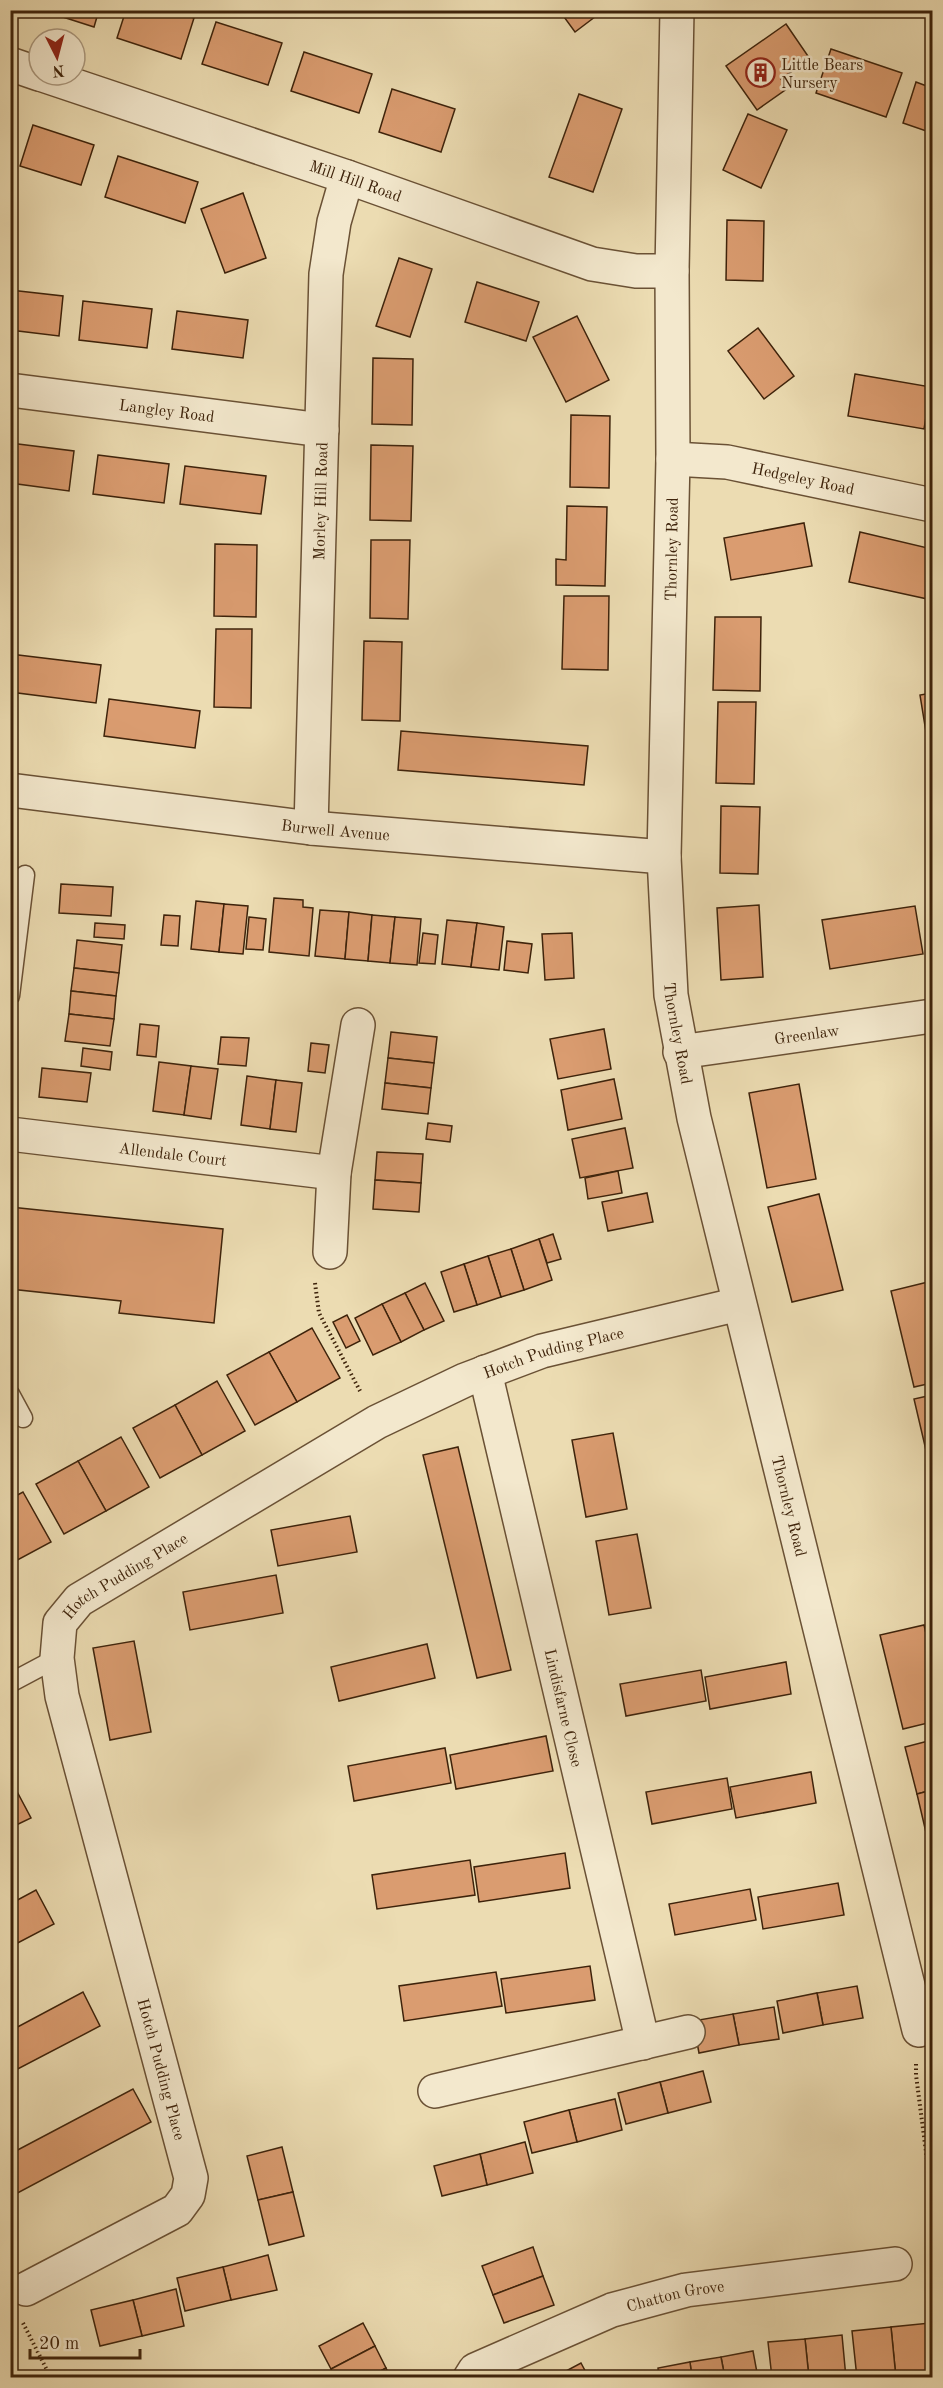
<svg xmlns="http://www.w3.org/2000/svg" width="943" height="2388" font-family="'Old Standard TT',serif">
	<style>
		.building { fill: #da9c70; stroke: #3e230b; stroke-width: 1.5 }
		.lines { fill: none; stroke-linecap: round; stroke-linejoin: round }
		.lane-casing { stroke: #6a5135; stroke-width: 21 }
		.street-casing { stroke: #6a5135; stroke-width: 36 }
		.path { stroke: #3e230b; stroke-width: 4; stroke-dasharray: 1.5 3; stroke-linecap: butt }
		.lane { stroke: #f3e8cd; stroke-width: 18 }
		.street { stroke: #f3e8cd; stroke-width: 33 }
		.labels { text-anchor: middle; stroke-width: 5; stroke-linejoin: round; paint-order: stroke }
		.poi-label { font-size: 16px; fill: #3e230b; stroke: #f3e8cd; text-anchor: start }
		.street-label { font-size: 16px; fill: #3e230b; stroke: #f3e8cd }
	</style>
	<rect width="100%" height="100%" fill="#ecdcb2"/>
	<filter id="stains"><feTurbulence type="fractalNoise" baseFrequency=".00333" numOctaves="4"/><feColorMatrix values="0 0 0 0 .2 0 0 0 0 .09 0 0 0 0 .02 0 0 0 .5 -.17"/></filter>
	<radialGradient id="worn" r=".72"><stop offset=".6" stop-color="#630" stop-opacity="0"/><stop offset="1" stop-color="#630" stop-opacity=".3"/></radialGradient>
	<g class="building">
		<polygon points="41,10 99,10 94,27"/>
		<polygon points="126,10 171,10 194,18 181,59 117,38"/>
		<polygon points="559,10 604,10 575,32"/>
		<polygon points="216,22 282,43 268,85 202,64"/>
		<polygon points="786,24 810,59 781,79 788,88 757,110 726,66"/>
		<polygon points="831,49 902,73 886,117 816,93"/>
		<polygon points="304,52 372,74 359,113 291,91"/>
		<polygon points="916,82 932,88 932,133 903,123"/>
		<polygon points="392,89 455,109 441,152 379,132"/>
		<polygon points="579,94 622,109 593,192 549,177"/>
		<polygon points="748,114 787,130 761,188 723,170"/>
		<polygon points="33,125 94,145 81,185 20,166"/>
		<polygon points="118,156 198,182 185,223 105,197"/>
		<polygon points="243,193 266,258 225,273 201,209"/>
		<polygon points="727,220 764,221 763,281 726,280"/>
		<polygon points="399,258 432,269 410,337 376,326"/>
		<polygon points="477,282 539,302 526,341 465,322"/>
		<polygon points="10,290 63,296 59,336 10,330"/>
		<polygon points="83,301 152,309 147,348 79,340"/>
		<polygon points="177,311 248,320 243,358 172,349"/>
		<polygon points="577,316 609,380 566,402 533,337"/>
		<polygon points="758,328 794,376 764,399 728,351"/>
		<polygon points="373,358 413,359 412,425 372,424"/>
		<polygon points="855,374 931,387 924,429 848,416"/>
		<polygon points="571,415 610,416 609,488 570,487"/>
		<polygon points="10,443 74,451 69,491 10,483"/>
		<polygon points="371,445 413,446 411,521 370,520"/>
		<polygon points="98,455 169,464 164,503 93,494"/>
		<polygon points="185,466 266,476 261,514 180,504"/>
		<polygon points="567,506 607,507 605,586 556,585 556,559 566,560"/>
		<polygon points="804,523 812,566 731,580 724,538"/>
		<polygon points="860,532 932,549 932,600 849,582"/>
		<polygon points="371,540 410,540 408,619 370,618"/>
		<polygon points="215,544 257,545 256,617 214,616"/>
		<polygon points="564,596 609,596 608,670 562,669"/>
		<polygon points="715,617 761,617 760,691 713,690"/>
		<polygon points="216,629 252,629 251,708 214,707"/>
		<polygon points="364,641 402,642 400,721 362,720"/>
		<polygon points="10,654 101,665 96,703 10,692"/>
		<polygon points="932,693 932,769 920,695"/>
		<polygon points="109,699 200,711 195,748 104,736"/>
		<polygon points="718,702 756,702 754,784 716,783"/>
		<polygon points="401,731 588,746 584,785 398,770"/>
		<polygon points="721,806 760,807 758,874 720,873"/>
		<polygon points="61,884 113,887 111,916 59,913"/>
		<polygon points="274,898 303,900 303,907 313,908 309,956 269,952"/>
		<polygon points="196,901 224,904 219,952 191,949"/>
		<polygon points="224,904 248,906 243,954 219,952"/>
		<polygon points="759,905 763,977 721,980 717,908"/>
		<polygon points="915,906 923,954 830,969 822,920"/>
		<polygon points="320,910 349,912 345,959 315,956"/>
		<polygon points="349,912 372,915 368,961 345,959"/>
		<polygon points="164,915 180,916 178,946 161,945"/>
		<polygon points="372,915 395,917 390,963 368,961"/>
		<polygon points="249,917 266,919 263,950 246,949"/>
		<polygon points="395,917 421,919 417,965 390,963"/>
		<polygon points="447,920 477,923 471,967 442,964"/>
		<polygon points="95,923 125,925 124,939 94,937"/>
		<polygon points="477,923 504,927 499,970 471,967"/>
		<polygon points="423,933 438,935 435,964 419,963"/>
		<polygon points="572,933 574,978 545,980 542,934"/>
		<polygon points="77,940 122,945 119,973 74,968"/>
		<polygon points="507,941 532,944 528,973 504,970"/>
		<polygon points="74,968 119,973 116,996 71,991"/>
		<polygon points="71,991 116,996 114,1019 69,1014"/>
		<polygon points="69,1014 114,1019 110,1046 65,1041"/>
		<polygon points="140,1024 159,1026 156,1057 137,1055"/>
		<polygon points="604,1029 611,1069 558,1079 550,1039"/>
		<polygon points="391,1032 437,1037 434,1063 388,1058"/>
		<polygon points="221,1037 249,1038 246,1066 218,1064"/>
		<polygon points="311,1043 329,1045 325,1073 308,1071"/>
		<polygon points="83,1048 112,1052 110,1070 81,1066"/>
		<polygon points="388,1058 434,1063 431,1088 385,1083"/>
		<polygon points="159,1062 191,1066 184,1115 153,1111"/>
		<polygon points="191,1066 218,1069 211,1119 184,1115"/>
		<polygon points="42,1068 91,1073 87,1102 39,1097"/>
		<polygon points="247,1076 276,1080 270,1129 241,1125"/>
		<polygon points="926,1077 932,1077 932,1124"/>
		<polygon points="614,1079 622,1119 568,1130 561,1090"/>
		<polygon points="276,1080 302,1083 296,1132 270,1129"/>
		<polygon points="385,1083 431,1088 428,1114 382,1109"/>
		<polygon points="799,1084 816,1179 767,1188 749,1093"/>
		<polygon points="428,1123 452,1126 450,1142 426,1139"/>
		<polygon points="625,1128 633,1168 580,1178 572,1139"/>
		<polygon points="377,1152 423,1154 421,1183 375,1180"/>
		<polygon points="618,1171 622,1193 588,1199 585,1178"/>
		<polygon points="375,1180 421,1183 419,1212 373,1209"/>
		<polygon points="647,1193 653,1222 608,1231 602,1202"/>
		<polygon points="819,1194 843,1290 792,1302 768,1207"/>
		<polygon points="10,1207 223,1229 214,1323 119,1313 121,1301 10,1289"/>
		<polygon points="553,1234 561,1259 547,1263 539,1239"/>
		<polygon points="539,1239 552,1280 524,1290 511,1249"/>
		<polygon points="511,1249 524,1290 501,1297 488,1256"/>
		<polygon points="488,1256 501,1297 477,1305 464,1264"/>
		<polygon points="464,1264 477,1305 454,1312 441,1272"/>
		<polygon points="932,1281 932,1383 914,1387 891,1291"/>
		<polygon points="425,1283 444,1321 424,1330 405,1293"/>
		<polygon points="405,1293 424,1330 401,1342 382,1304"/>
		<polygon points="382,1304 401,1342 373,1355 355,1318"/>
		<polygon points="347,1315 360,1341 346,1348 333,1322"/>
		<polygon points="312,1328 340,1378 297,1402 269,1352"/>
		<polygon points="269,1352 297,1402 255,1425 227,1375"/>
		<polygon points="217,1381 245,1431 202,1455 175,1405"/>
		<polygon points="932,1395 932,1476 914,1399"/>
		<polygon points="175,1405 202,1455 160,1478 133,1428"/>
		<polygon points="613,1433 627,1509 586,1517 572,1440"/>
		<polygon points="121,1437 149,1487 106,1511 78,1461"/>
		<polygon points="458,1447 511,1670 477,1678 423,1455"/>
		<polygon points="78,1461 106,1511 64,1534 36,1484"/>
		<polygon points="23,1492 51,1542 10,1564 10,1499"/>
		<polygon points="350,1516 357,1552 278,1566 271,1530"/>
		<polygon points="637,1534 651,1608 609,1615 596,1541"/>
		<polygon points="276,1575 283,1613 190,1630 183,1592"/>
		<polygon points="924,1625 932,1659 932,1722 903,1729 880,1635"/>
		<polygon points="134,1641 151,1732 110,1740 93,1648"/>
		<polygon points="427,1644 435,1678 339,1701 331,1667"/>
		<polygon points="786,1662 791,1694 710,1709 705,1677"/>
		<polygon points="701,1670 706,1701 626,1716 620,1684"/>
		<polygon points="546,1736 553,1771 456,1789 450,1755"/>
		<polygon points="932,1740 932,1790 917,1794 905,1747"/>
		<polygon points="445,1748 451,1783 354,1801 348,1766"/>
		<polygon points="811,1772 816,1803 736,1818 730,1787"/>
		<polygon points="727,1778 732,1809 652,1824 646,1792"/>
		<polygon points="13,1784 31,1818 10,1828 10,1786"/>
		<polygon points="932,1790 932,1840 928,1841 917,1794"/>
		<polygon points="565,1853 570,1888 479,1902 474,1867"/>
		<polygon points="470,1860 475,1895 377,1909 372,1875"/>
		<polygon points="838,1883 844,1915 763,1929 758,1897"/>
		<polygon points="750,1889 756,1920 675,1935 669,1904"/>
		<polygon points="36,1890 54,1924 10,1947 10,1904"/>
		<polygon points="590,1966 595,2000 506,2013 501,1979"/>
		<polygon points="496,1972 502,2006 404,2021 399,1986"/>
		<polygon points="857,1986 863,2018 823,2025 817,1993"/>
		<polygon points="83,1992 100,2026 10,2073 10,2031"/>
		<polygon points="817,1993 823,2025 783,2033 777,2001"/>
		<polygon points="774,2007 779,2039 739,2045 733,2014"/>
		<polygon points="733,2014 739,2045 699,2053 693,2021"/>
		<polygon points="703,2071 711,2102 668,2113 660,2082"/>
		<polygon points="660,2082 668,2113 626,2124 618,2093"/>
		<polygon points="133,2089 151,2122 10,2197 10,2154"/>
		<polygon points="615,2099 622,2130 577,2142 569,2110"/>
		<polygon points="569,2110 577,2142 532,2153 524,2122"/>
		<polygon points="525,2142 533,2173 487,2185 480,2154"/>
		<polygon points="282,2147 293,2192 258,2200 247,2156"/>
		<polygon points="480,2154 487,2185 442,2196 434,2166"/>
		<polygon points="293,2192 304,2236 269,2245 258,2200"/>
		<polygon points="533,2247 543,2276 493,2295 482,2266"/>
		<polygon points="268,2255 277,2290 231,2300 223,2267"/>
		<polygon points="223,2267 231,2300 185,2311 177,2278"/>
		<polygon points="543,2276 554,2305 504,2323 493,2295"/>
		<polygon points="176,2289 184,2326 142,2336 133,2300"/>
		<polygon points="133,2300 142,2336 100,2346 91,2310"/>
		<polygon points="363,2323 375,2346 331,2369 319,2346"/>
		<polygon points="930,2323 932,2378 896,2378 891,2327"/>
		<polygon points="891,2327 896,2378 857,2378 852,2331"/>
		<polygon points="842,2335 846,2378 809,2378 805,2339"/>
		<polygon points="805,2339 809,2378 772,2378 768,2342"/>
		<polygon points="375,2346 386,2368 368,2378 335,2378 331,2369"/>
		<polygon points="753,2351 758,2378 725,2378 721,2357"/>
		<polygon points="721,2357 725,2378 692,2378 690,2362"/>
		<polygon points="690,2362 692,2378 659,2378 658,2368"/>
		<polygon points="581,2363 589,2378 553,2378"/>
		<polygon points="386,2368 391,2378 368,2378"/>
	</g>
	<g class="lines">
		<defs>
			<g id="lane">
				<polyline points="10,996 25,875"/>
				<polyline points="10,1394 23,1418"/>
				<polyline points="10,1683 57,1658"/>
			</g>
			<g id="street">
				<path id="s1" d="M677,10L672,271L673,459L664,857L671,995L694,1118L919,2030"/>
				<polyline points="10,64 39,74"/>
				<path id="s2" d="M43,75L347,177L592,264L636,271H672"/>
				<path id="s3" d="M10,390L322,430"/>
				<path id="s4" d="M673,459L727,462L932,505"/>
				<path id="s5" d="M10,790L311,828L664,857"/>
				<path id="s6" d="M311,828L326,274L334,222L347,177"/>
				<path id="s7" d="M680,1052L932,1016"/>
				<path id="s8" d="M10,1134L334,1173"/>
				<polyline points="330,1252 334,1173 358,1025"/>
				<path id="s9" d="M485,1372L643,2043"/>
				<polyline points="435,2091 688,2032"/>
				<path id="s10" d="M26,2289L177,2210L188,2195L191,2178L62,1696L57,1658L60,1623L79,1600L377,1422L465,1380L542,1351L739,1304"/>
				<path id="s11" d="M470,2378L475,2370L612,2310L686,2290L895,2264"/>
			</g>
		</defs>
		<use href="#lane" class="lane-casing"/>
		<use href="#street" class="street-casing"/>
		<g class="path">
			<polyline points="315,1283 319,1313 360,1391"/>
			<polyline points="916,2064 916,2075 932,2198"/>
			<polyline points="23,2323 51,2378"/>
		</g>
		<use href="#lane" class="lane"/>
		<use href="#street" class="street"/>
	</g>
	<defs>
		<symbol id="building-ring" viewBox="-11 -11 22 22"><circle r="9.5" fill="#f3e8cd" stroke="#8f2418" stroke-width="1.5"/><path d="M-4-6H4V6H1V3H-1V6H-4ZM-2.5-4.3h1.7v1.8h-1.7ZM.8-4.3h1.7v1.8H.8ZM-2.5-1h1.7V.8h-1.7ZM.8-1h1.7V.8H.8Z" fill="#8f2418"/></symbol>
	</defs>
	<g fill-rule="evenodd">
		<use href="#building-ring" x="744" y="56" width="33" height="33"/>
	</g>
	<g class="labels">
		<g class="poi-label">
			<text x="781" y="70">Little Bears<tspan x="781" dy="18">Nursery</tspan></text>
		</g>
		<g class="street-label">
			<text dy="6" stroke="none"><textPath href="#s2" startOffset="330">Mill Hill Road</textPath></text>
			<text dy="6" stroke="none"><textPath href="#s3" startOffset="158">Langley Road</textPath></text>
			<text dy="6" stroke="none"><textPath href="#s4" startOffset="132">Hedgeley Road</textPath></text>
			<text dy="6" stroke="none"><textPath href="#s6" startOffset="327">Morley Hill Road</textPath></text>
			<text transform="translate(671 549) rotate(-89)" y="6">Thornley Road</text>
			<text dy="6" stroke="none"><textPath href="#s5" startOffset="328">Burwell Avenue</textPath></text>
			<text dy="6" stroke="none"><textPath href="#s1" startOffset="1024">Thornley Road</textPath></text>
			<text dy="6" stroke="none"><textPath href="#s7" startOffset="128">Greenlaw</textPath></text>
			<text dy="6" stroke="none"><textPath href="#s8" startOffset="164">Allendale Court</textPath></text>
			<text dy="6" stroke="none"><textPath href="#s10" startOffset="1346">Hotch Pudding Place</textPath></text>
			<text dy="6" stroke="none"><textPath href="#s1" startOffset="1510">Thornley Road</textPath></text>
			<text dy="6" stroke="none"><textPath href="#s10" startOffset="860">Hotch Pudding Place</textPath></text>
			<text dy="6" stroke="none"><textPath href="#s9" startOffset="345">Lindisfarne Close</textPath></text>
			<text transform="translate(162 2069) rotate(75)" y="6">Hotch Pudding Place</text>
			<text dy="6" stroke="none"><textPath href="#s11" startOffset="224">Chatton Grove</textPath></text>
		</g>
	</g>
	<rect width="943" height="2388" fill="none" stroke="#ecdcb2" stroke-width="36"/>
	<rect x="12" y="12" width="919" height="2364" fill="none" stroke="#3e230b" stroke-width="3"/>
	<rect x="18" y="18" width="907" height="2352" fill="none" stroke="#3e230b" stroke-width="1.5"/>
	<g transform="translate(57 57) rotate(174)"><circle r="28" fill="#f3e8cd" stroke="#ab997f" stroke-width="1.5"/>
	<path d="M0-4.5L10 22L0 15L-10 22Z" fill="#8f2418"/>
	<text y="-9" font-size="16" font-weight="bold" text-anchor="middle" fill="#3e230b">N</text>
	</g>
	<path d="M30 2349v9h110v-9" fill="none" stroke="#3e230b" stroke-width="3"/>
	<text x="39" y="2349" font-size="18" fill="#3e230b" stroke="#f3e8cd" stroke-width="4.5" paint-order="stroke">20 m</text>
	<rect width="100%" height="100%" filter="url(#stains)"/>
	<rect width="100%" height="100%" fill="url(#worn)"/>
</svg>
